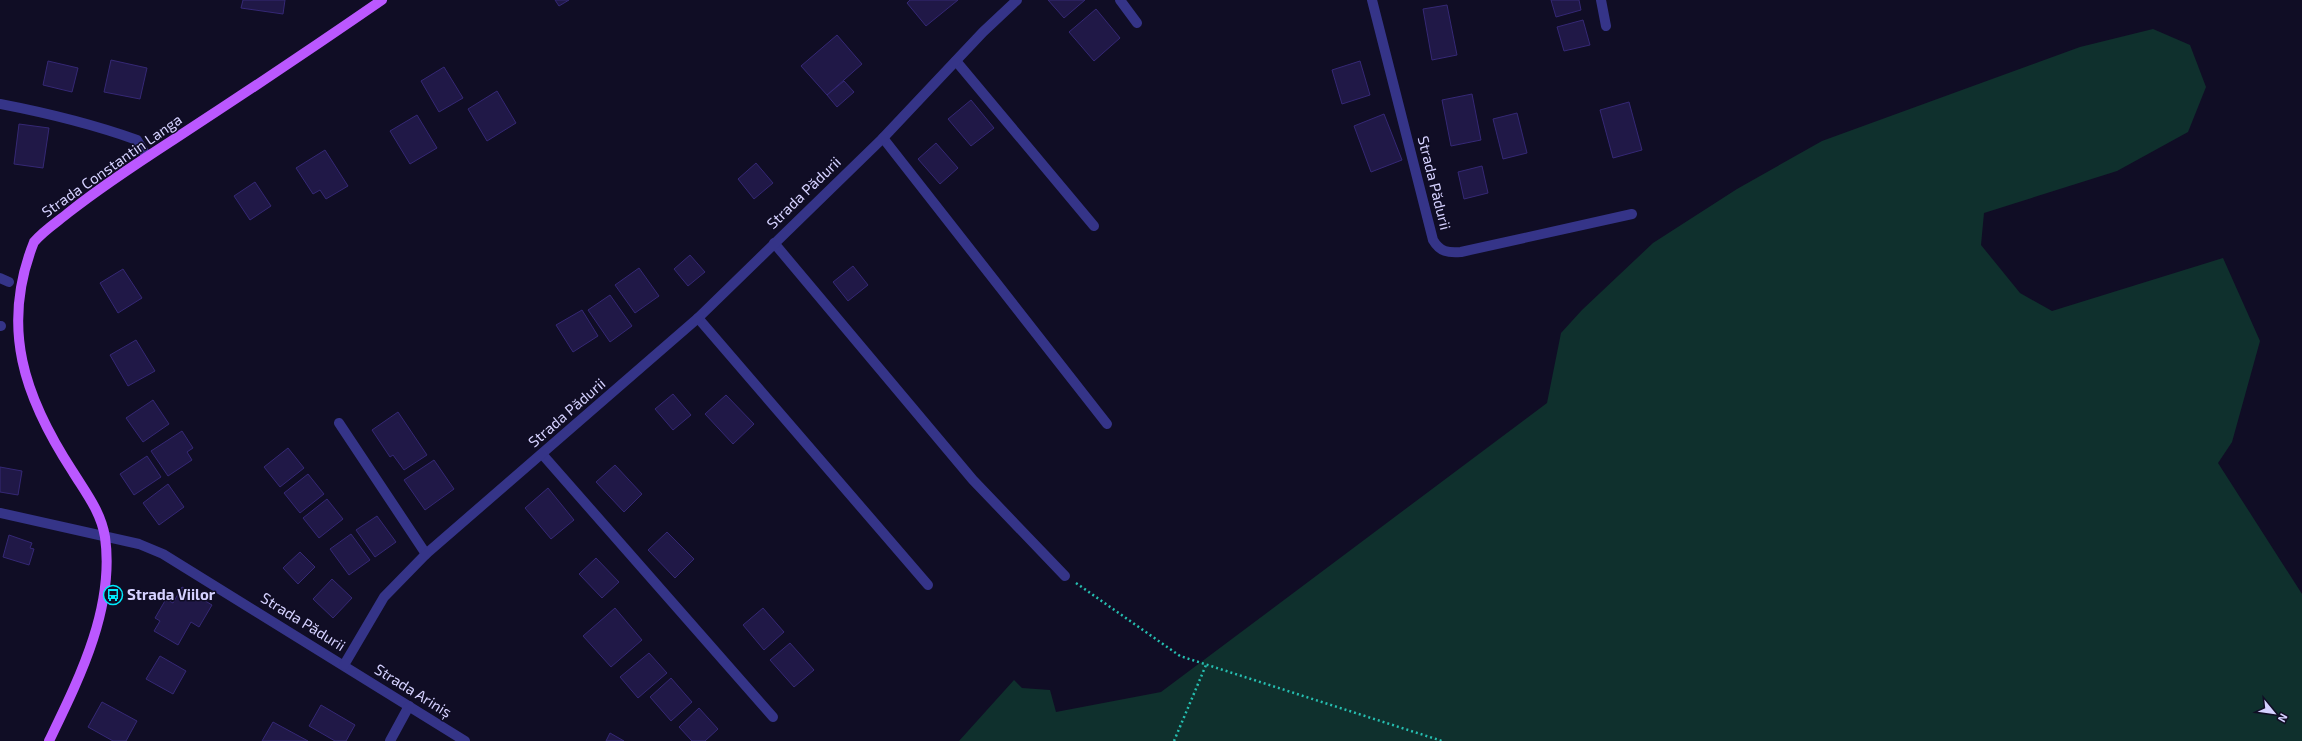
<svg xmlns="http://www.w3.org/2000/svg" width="2302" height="741" font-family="'Exo 2',sans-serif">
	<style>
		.green { fill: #0f302d }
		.building { fill: #201847; stroke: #352875 }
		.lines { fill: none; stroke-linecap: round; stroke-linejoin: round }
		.path { stroke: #26beb0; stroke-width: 2.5; stroke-dasharray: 2 3; stroke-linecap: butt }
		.minor { stroke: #353488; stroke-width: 10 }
		.major { stroke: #bb58ff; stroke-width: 10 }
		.labels { text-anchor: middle; stroke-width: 3; stroke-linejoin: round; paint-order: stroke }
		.street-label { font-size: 15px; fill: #d5d1ff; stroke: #100d25 }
		.poi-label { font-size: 15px; font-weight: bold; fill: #d5d1ff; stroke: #100d25; text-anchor: start }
	</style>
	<rect width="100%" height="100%" fill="#100d25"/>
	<polygon class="green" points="2153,29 2190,45 2206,87 2188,132 2117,171 1984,213 1981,245 2020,293 2052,311 2223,258 2260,341 2232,442 2218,463 2302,594 2302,741 959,741 1014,680 1022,688 1050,690 1056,712 1161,692 1547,403 1561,333 1582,310 1653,243 1737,189 1822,141 2080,47"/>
	<g class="building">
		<polygon points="243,0 285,0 283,14 241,8"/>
		<polygon points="555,0 569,0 559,6"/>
		<polygon points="910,0 958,0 926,26 907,3"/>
		<polygon points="1048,0 1085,0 1064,18"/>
		<polygon points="1551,0 1579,0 1581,10 1556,17"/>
		<polygon points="1447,5 1457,55 1432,60 1423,9"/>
		<polygon points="1096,9 1120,38 1094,61 1069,32"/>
		<polygon points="1583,20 1590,45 1564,51 1557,27"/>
		<polygon points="837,35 862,64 827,95 801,66"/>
		<polygon points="111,60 147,68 140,99 104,92"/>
		<polygon points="48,61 78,68 72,92 43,85"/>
		<polygon points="1360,61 1370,95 1342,104 1332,70"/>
		<polygon points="444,67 463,98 439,112 421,81"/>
		<polygon points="844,81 854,92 837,107 827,95"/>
		<polygon points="497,91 516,123 487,141 468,109"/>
		<polygon points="1472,94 1481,140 1451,146 1442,100"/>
		<polygon points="971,100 994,128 971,146 948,119"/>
		<polygon points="1629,102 1642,150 1613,158 1600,110"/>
		<polygon points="1517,113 1527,153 1503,159 1493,119"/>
		<polygon points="1384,114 1402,160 1371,172 1354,126"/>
		<polygon points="417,115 437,148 410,164 390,131"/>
		<polygon points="19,124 49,128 43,168 14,164"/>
		<polygon points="936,143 958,168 940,184 918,159"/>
		<polygon points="325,150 348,186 326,199 320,190 313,194 296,168"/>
		<polygon points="756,163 773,183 754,199 738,179"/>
		<polygon points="1482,166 1488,193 1464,199 1458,172"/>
		<polygon points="255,182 271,206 250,220 234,196"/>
		<polygon points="690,255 705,272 688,286 674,269"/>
		<polygon points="853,266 868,285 848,301 833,282"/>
		<polygon points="639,268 659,296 635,313 615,285"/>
		<polygon points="123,269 142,298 118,313 100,283"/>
		<polygon points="610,295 632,326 610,342 588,310"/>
		<polygon points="582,310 598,336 573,352 556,325"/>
		<polygon points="136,340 155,371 128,386 110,355"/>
		<polygon points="673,394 691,415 673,430 655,409"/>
		<polygon points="726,395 754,424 733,444 705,414"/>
		<polygon points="153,400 169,424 143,442 126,418"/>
		<polygon points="398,412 427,455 404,470 393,455 390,457 372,430"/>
		<polygon points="182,431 193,448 187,452 192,460 168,476 151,451"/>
		<polygon points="288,448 304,468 280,487 264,467"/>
		<polygon points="147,456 161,477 134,495 120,474"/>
		<polygon points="434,460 454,489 425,510 404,480"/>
		<polygon points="615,465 642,494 624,512 596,482"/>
		<polygon points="0,467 22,471 18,495 0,492"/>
		<polygon points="308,474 324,494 300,513 284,493"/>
		<polygon points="168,484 184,507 159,525 143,503"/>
		<polygon points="548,488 574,520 551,539 525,508"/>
		<polygon points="327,499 343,519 319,538 303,518"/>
		<polygon points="377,516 396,542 375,557 356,530"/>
		<polygon points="667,532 694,559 675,578 648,550"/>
		<polygon points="351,534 370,560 349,575 330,549"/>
		<polygon points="9,535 32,543 30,548 34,549 29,565 3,557"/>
		<polygon points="300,552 315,567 298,584 283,568"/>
		<polygon points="596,558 619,582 602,598 579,574"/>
		<polygon points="332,579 352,598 333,618 313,599"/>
		<polygon points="182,587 212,605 199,627 191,622 178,645 154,631 160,621 155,618 166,599 173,603"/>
		<polygon points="615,608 642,640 611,667 583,636"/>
		<polygon points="763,608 784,632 764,650 743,625"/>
		<polygon points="790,643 814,670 794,687 770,660"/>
		<polygon points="649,653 667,673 638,698 620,677"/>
		<polygon points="160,656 186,671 173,694 146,679"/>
		<polygon points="671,678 692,702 671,721 650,697"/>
		<polygon points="102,702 137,721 126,741 113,741 88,727"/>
		<polygon points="321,705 355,725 346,741 335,741 309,726"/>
		<polygon points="699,708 718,729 705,741 692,741 679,727"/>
		<polygon points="273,722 308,741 262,741"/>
		<polygon points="610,733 624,741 606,741"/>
	</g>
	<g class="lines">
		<g class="path">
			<polyline points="1076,583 1180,656 1442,741"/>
			<polyline points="1174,741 1206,665"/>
		</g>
		<g class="minor">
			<polyline points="1120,0 1137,23"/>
			<path d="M1372,0L1433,240C1440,252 1448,253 1461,252L1632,214"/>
			<polyline points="1601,0 1606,26"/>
			<polyline points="956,61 1094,226"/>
			<path d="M0,104C47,113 92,124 137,140L147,157"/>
			<polyline points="883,138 1107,424"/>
			<polyline points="774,243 973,480 1065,576"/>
			<polyline points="0,278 9,282"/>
			<polyline points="698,318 928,585"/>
			<polyline points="0,326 1,326"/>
			<polyline points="339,423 426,554"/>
			<polyline points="542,454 773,717"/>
			<polyline points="0,513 139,544 163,554 465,741"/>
			<polyline points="344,665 384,597 426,554 698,318 883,138 983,32 1017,0"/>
			<polyline points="390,741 409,706"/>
		</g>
		<path class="major" d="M49,741C79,679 115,608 105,537C101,512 86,493 73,472C24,397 0,327 34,242C43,231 57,222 68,213C102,186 139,162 176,138C245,93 314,47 382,0"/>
	</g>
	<defs>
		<symbol id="bus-ring" viewBox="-11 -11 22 22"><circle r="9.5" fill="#100d25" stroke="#00ebfc" stroke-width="1.5"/><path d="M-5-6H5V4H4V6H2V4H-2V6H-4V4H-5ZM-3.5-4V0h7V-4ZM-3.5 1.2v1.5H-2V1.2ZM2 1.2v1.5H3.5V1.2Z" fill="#00ebfc"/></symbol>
	</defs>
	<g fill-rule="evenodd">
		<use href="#bus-ring" x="102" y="584" width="22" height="22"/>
	</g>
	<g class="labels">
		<g class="street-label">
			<text transform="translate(112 166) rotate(-35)" y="5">Strada Constantin Langa</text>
			<text transform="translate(1434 183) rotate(76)" y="5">Strada Pădurii</text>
			<text transform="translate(804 193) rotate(-44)" y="5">Strada Pădurii</text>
			<text transform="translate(567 413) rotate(-41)" y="5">Strada Pădurii</text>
			<text transform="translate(303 622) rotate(32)" y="5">Strada Pădurii</text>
			<text transform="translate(413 691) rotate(32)" y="5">Strada Ariniș</text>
		</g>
		<g class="poi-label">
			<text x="127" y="600">Strada Viilor</text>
		</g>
	</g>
	<g transform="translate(2274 713) rotate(119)" stroke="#100d25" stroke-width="3" paint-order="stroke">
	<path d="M0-3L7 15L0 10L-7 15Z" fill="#d5d1ff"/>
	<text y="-6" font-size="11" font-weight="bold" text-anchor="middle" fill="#d5d1ff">N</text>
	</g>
</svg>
